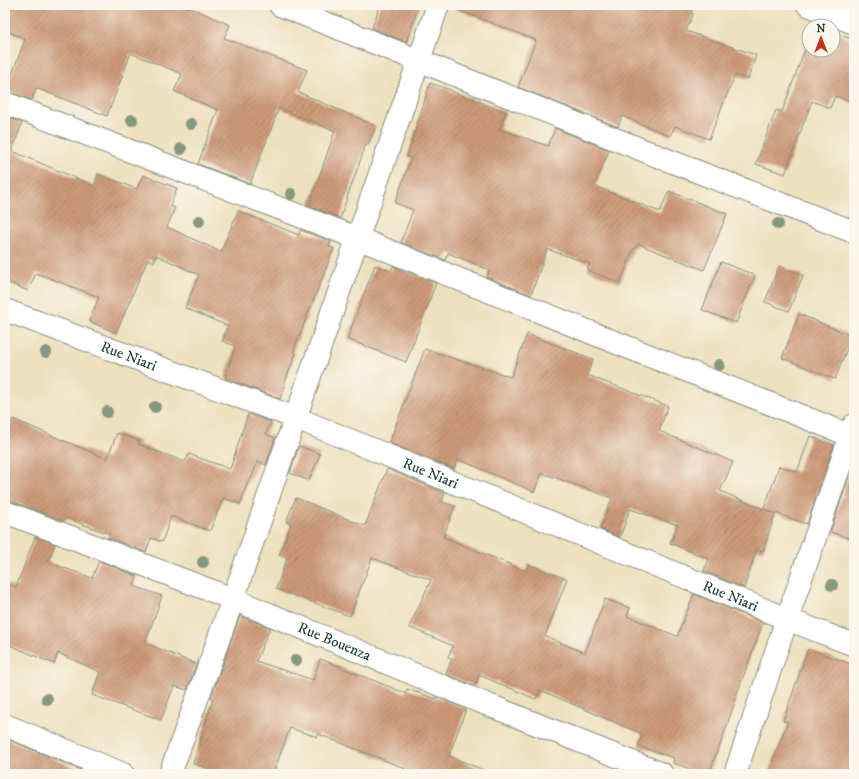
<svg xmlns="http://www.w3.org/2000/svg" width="859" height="779" font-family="'IM FELL DW Pica',serif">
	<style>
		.building { fill: url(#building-hatch) }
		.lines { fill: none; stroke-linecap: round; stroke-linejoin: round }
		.street-casing { stroke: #868e79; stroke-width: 24 }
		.street { stroke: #fff; stroke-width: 22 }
		.tree { fill: #87987e }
		.labels { text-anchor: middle; stroke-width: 3; stroke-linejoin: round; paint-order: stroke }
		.street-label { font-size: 15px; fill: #1f3d34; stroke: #fbf7ec }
	</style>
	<defs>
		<pattern id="building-hatch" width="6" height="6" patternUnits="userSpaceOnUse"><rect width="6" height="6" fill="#cd9a78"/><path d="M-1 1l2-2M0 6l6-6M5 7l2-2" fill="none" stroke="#a67f63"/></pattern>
	</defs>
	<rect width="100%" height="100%" fill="#fbf7ec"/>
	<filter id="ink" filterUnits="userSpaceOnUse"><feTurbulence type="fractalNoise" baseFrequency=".025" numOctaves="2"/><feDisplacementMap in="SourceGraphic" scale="8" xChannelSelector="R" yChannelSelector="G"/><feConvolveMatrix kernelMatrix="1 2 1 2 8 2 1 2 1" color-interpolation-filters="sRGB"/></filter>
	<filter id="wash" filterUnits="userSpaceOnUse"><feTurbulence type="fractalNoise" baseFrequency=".012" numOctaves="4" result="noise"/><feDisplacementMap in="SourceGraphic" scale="16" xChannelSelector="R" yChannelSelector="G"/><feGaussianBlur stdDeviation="0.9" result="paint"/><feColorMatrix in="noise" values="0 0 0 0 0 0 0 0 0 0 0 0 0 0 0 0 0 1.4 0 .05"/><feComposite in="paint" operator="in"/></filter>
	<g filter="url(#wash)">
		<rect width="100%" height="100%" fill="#ede0be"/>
		<g id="blocks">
			<g class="building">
				<polygon points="5,5 184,5 230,25 224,38 307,70 298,92 376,126 368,145 366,144 340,218 309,206 335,131 279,108 250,184 198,164 218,110 174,91 182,74 131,53 107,116 36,88 32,100 6,91 25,39 5,30"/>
				<polygon points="380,5 419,5 406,42 372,28"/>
				<polygon points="450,5 695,5 691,13 693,14 686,31 756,55 748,79 735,75 709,139 675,126 670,136 622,116 618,127 518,87 536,40 450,7"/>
				<polygon points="833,32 854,40 854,103 835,96 830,108 812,101 785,174 756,164 776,110 782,112 809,38 809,50 833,50"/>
				<polygon points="430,83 451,90 451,91 506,112 499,129 548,146 555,128 609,150 595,186 660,212 669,191 727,214 704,270 638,244 636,248 634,248 620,283 587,270 590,264 547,249 531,295 487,277 489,270 448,253 445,260 401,242 413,210 395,203 411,158 407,157"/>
				<polygon points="5,116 22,123 12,151 94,186 98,174 137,189 143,175 177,188 170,206 175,208 167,227 221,252 238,211 299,235 300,230 331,241 329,247 334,248 293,352 296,353 284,385 285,386 280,399 225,378 235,346 222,341 228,326 185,308 199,275 156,255 154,262 148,259 116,333 89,321 99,297 36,273 28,291 5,281"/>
				<polygon points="721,262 755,275 736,323 702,310"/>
				<polygon points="375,265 391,271 393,266 436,283 406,362 347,339"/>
				<polygon points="779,266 803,275 789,311 765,302"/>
				<polygon points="799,314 852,336 835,379 782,358"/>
				<polygon points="527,334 593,359 587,375 668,406 659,431 733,462 720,491 775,514 763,551 757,549 744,588 704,571 709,559 670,543 678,525 630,509 620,537 600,529 612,498 542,473 534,492 458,459 454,469 389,443 425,349 511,377"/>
				<polygon points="248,414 271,422 266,434 275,438 266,465 258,461 251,479 249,479 240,504 223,498 210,531 171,516 162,542 151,538 146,552 108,538 110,534 66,518 64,521 9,500 5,500 5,438 13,419 107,459 117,433 140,441 138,444 185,462 189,454 230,469"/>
				<polygon points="810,436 834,445 807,524 764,509 779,466 797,472"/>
				<polygon points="299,446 320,454 309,481 290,473"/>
				<polygon points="854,463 854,540 830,532"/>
				<polygon points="387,469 445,493 442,502 455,506 443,537 526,571 528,564 567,579 545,636 585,653 605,599 630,608 627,616 677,636 694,594 763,623 735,699 736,699 719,748 718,748 709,774 705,774 673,763 674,758 638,746 642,734 540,690 536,699 479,675 475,686 446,674 452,659 448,657 453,646 409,627 431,580 372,558 350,616 276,589 287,558 279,555 291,524 286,522 296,498 365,526"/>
				<polygon points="35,537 55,544 48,562 92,578 99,561 137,576 134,586 162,596 145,643 196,664 187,690 174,686 161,720 92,695 100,672 58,653 54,664 5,643 5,583 16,587"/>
				<polygon points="240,616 270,628 256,661 313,680 320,659 340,666 340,667 405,693 407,689 436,699 436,697 466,709 449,756 491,773 491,774 402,774 404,768 318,734 317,737 290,728 273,774 226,774 193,764 213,699 211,698"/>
				<polygon points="808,649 854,665 854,774 768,774 788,722 783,721"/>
				<polygon points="5,739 7,739 90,774 5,774"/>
			</g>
		</g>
	</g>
	<g filter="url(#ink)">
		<use href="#blocks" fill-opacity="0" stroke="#868e79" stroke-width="1"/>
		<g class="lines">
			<defs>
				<g id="street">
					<polyline points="280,5 670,161 854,232"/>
					<polyline points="808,5 854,23"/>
					<polyline points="5,103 357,238 617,343 854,437"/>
					<path id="s1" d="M5,310L296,418L787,619L854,645"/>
					<path id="s2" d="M5,512L233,599L476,700L662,774"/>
					<polyline points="5,725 123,774"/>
					<polyline points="170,774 233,599 438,5"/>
					<polyline points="735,774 787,619 854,425"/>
				</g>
			</defs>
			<use href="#street" class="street-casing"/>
			<use href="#street" class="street"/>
		</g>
		<g class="tree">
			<circle cx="132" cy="120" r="6"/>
			<circle cx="191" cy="124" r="6"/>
			<circle cx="181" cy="149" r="6"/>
			<circle cx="291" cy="194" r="6"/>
			<circle cx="199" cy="221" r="6"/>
			<circle cx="778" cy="224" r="6"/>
			<circle cx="46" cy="352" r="6"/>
			<circle cx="719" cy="365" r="6"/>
			<circle cx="155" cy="407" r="6"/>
			<circle cx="107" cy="412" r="6"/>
			<circle cx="203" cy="562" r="6"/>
			<circle cx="832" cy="585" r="6"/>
			<circle cx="296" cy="660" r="6"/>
			<circle cx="47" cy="699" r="6"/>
		</g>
	</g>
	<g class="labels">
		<g class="street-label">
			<text dy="5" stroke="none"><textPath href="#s1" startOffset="132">Rue Niari</textPath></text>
			<text dy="5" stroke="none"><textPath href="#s1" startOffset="456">Rue Niari</textPath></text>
			<text dy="5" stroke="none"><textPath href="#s1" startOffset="780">Rue Niari</textPath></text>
			<text dy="5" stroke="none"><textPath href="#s2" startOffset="354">Rue Bouenza</textPath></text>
		</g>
	</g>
	<rect width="859" height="779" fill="none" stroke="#fbf7ec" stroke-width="20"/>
	<g transform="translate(821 38)"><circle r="19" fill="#fbf7ec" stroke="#a3ada2"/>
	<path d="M0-3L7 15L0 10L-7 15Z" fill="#c8321e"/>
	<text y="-6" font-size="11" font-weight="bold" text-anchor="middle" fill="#1f3d34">N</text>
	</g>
</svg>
